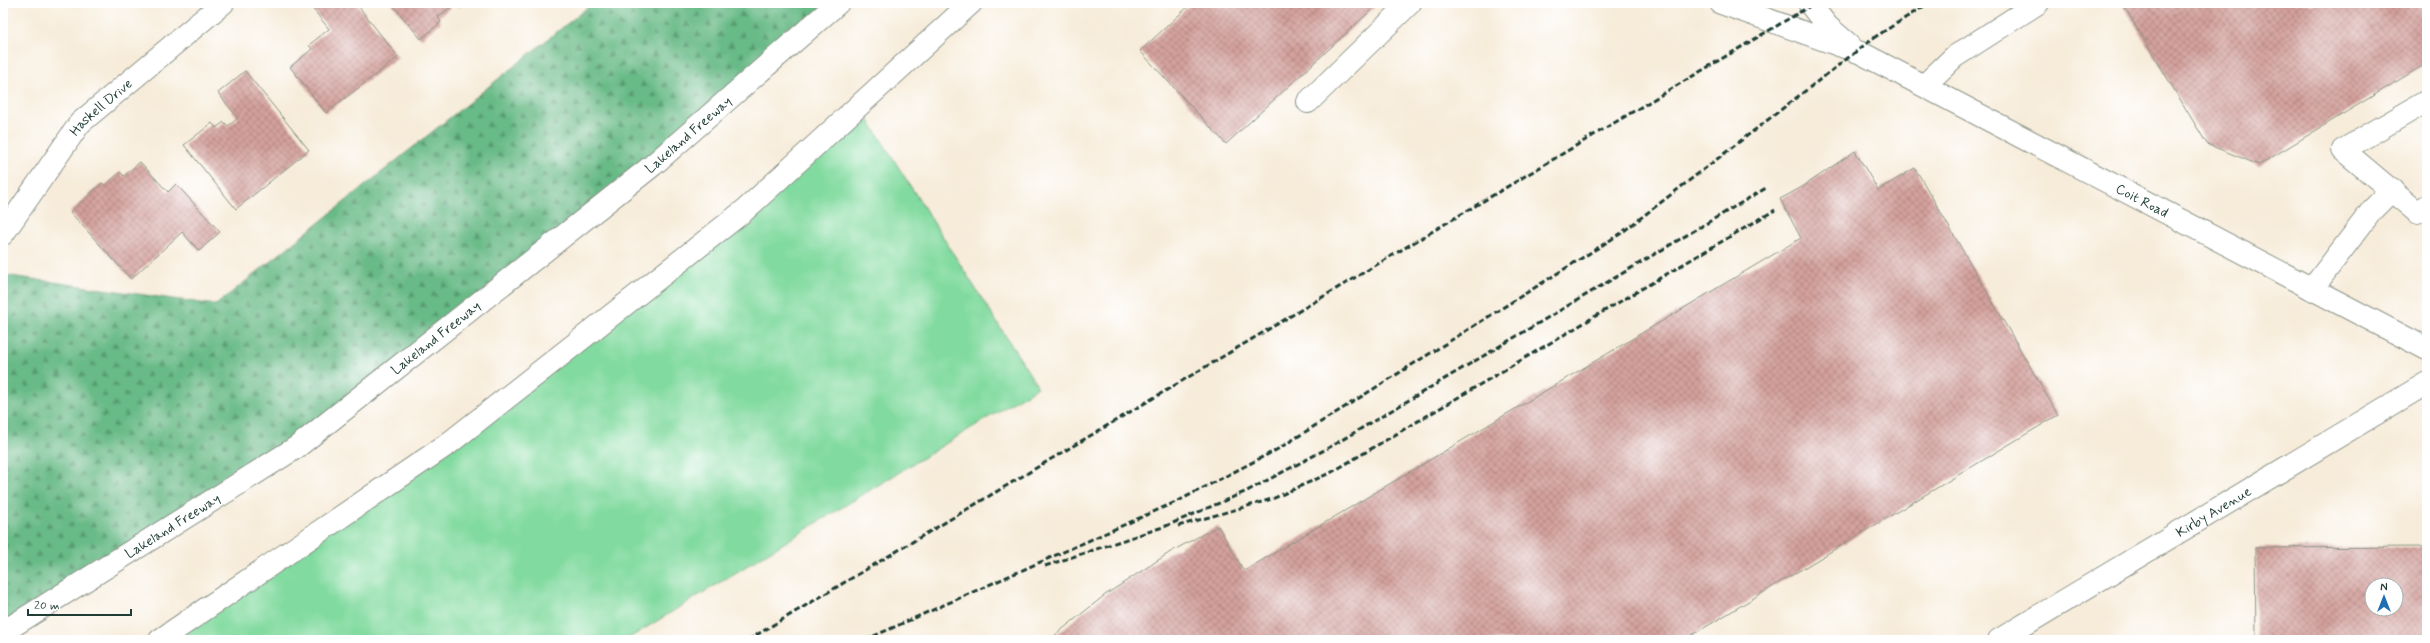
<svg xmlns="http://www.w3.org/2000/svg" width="2430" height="643" font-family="Mynerve,sans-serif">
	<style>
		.grass { fill: #81da9f; stroke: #508c6a }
		.forest { fill: url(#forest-firs); stroke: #447c5d }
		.building { fill: url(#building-cross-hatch); fill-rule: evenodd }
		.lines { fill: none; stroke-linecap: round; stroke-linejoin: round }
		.minor-casing { stroke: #8b9487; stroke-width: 24 }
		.highway-casing { stroke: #8b9487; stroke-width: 24 }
		.minor { stroke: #fff; stroke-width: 22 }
		.highway { stroke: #fff; stroke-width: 22 }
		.rail { stroke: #1f3d34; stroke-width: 3; stroke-dasharray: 6 3; stroke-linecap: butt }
		.labels { text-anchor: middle; stroke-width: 3; stroke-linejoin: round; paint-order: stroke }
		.street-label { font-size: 14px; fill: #1f3d34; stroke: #fff }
	</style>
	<defs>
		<pattern id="forest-firs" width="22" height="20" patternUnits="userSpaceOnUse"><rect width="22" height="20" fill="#68ba86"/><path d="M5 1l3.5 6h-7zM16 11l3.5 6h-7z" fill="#55986e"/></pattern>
		<pattern id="building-cross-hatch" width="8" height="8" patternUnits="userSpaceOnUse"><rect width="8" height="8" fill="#d4a19d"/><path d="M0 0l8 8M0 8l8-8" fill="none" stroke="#ab8481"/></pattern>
	</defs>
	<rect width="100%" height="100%" fill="#fff"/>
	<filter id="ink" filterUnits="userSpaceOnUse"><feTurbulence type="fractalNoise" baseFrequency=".025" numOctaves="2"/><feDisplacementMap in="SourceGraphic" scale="8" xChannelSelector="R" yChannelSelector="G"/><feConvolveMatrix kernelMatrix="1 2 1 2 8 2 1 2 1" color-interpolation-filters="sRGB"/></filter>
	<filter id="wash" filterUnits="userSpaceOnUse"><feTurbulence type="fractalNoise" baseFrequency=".012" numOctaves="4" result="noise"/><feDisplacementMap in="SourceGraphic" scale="16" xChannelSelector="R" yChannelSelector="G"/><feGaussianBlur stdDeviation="0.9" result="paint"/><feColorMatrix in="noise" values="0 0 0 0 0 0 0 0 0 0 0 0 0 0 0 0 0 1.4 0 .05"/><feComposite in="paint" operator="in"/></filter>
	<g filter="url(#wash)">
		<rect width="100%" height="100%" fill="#f7ecda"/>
		<polygon class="grass" points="859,105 1038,387 626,640 165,640 448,444"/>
		<polygon class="forest" points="593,3 838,3 297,447 3,632 3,275 216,305"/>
		<g id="blocks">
			<g class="building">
				<polygon points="308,3 356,3 398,57 326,113 290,67 312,49 309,45 329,29"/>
				<polygon points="391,3 456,3 438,17 441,22 421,39"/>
				<polygon points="456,3 465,3 460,7"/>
				<polygon points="1192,3 1379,3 1226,144 1140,51"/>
				<polygon points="2122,3 2427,3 2427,63 2259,165 2207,144"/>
				<polygon points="245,71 309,150 236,209 184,145 212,123 216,128 224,122 228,126 238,118 218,93"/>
				<polygon points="1855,151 1878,190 1915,168 2058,415 1684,640 1049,640 1105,595 1172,551 1218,526 1244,571 1801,238 1780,199 1804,186"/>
				<polygon points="140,162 168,192 176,184 220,232 199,251 182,232 131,279 70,212 102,183 105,186 120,172 124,176"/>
				<path d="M2427,547V640H2256L2255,548ZM2372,585H2396V609H2372Z"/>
			</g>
		</g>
	</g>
	<g filter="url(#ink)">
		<use href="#blocks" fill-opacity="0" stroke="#8b9487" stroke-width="1"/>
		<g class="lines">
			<defs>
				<g id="minor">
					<path id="s1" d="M1721,3L1861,53L2427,349"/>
					<polyline points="1809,3 1828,27 1848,44"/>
					<polyline points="1925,85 1954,57 2038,3"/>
					<polyline points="2427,101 2343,150 2417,212 2427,206"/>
					<polyline points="1308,102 1410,3"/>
					<path id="s2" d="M3,234L80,123L223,3"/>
					<polyline points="2312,289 2373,209 2392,190"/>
					<path id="s3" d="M1999,640L2427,383"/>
				</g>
				<g id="highway">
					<path id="s4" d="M3,632L297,447L653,165L838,3"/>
					<polyline points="160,640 448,444 745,210 971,3"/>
				</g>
			</defs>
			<use href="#minor" class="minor-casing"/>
			<use href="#highway" class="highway-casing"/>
			<use href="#minor" class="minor"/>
			<use href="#highway" class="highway"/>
			<g class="rail">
				<polyline points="1178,526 1272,499 1332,472 1775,210"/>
				<polyline points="1045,566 1166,526 1247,491 1330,447 1766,188"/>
				<polyline points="748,640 1815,3"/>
				<polyline points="865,640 1180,500 1278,449 1620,234 1875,37 1929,3"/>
			</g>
		</g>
	</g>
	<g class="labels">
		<g class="street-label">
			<text dy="5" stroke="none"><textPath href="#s2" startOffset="161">Haskell Drive</textPath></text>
			<text dy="5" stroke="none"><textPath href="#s4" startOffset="848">Lakeland Freeway</textPath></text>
			<text dy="5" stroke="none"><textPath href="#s1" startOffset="466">Coit Road</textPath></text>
			<text dy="5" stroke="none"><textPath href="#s4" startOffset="524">Lakeland Freeway</textPath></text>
			<text dy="5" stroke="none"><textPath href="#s3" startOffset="250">Kirby Avenue</textPath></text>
			<text dy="5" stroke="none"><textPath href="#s4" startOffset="200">Lakeland Freeway</textPath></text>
		</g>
	</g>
	<rect width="2430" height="643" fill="none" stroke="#fff" stroke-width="16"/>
	<g transform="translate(2384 597)"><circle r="19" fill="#ffffff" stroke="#a5b1ae"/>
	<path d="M0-3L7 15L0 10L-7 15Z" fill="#1f6fb2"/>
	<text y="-6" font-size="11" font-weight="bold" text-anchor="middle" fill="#1f3d34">N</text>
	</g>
	<path d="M28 609v6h103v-6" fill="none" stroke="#1f3d34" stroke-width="2"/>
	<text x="34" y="609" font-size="12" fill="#1f3d34" stroke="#ffffff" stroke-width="3" paint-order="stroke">20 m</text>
</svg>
